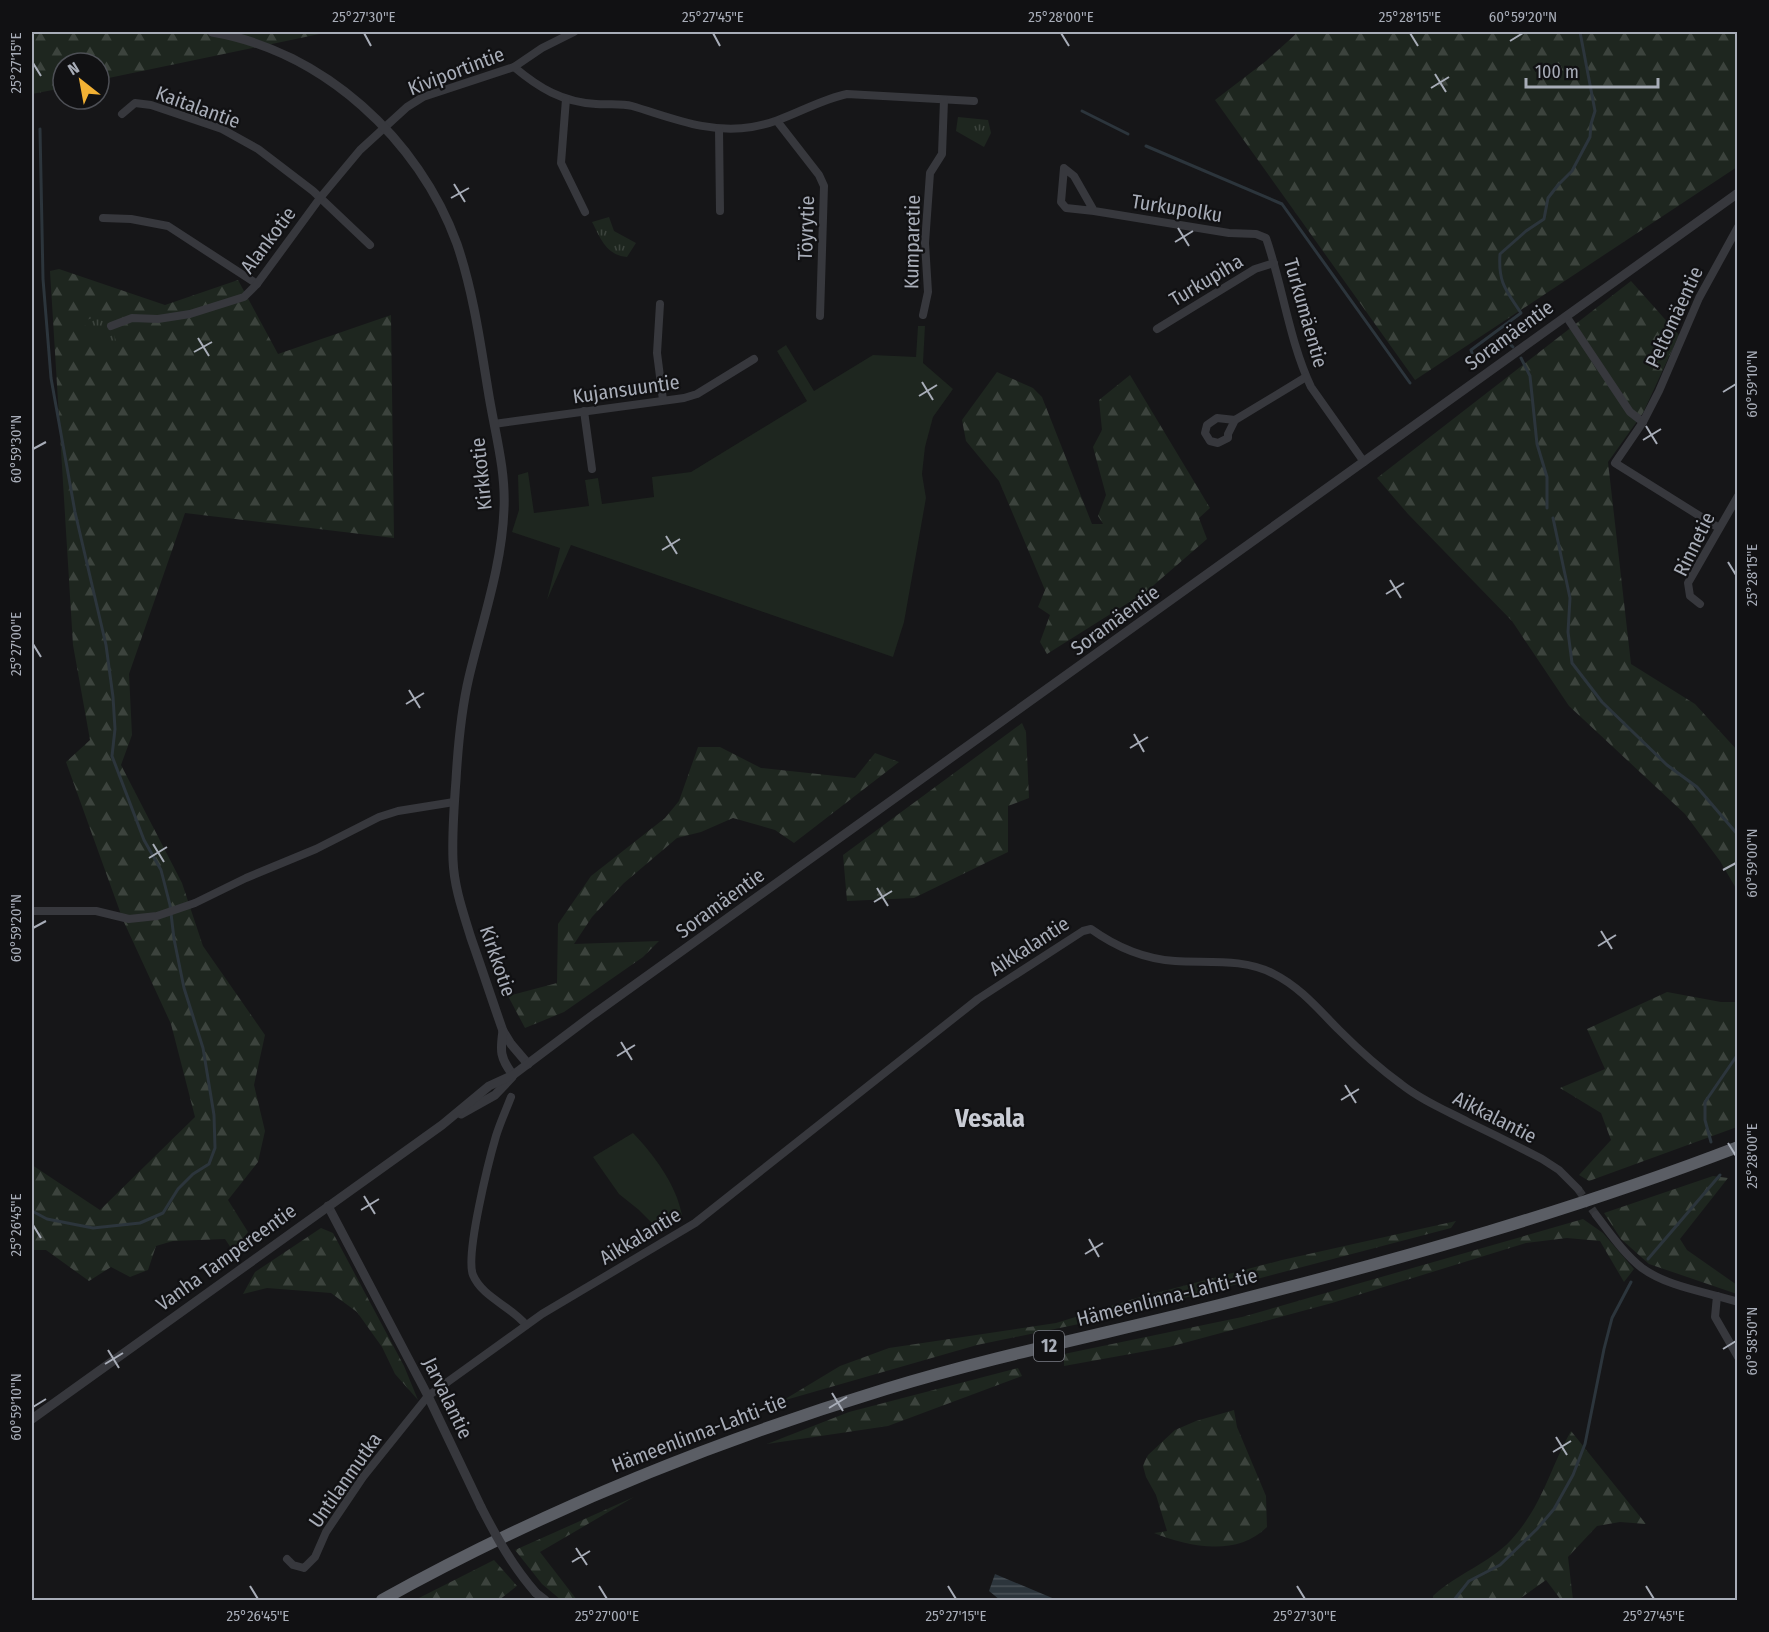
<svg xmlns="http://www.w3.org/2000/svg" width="1769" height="1632" font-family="'Fira Sans Condensed',sans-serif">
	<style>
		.green { fill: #1e261f }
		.forest { fill: url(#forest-firs) }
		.park { fill: url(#park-tufts) }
		.water { fill: url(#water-rules) }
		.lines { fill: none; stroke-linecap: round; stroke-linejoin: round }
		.stream { stroke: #2c353c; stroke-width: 3 }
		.minor-tunnel { stroke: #333438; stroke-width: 8; stroke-dasharray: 8 4; stroke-linecap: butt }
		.minor { stroke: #37383d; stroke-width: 8 }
		.tertiary { stroke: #37383d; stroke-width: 9 }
		.trunk { stroke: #5b5e65; stroke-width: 12 }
		.tertiary-bridge { stroke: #37383d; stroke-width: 9 }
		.ticks { fill: none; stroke: #a8adb8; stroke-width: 2 }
		.labels { text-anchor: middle; stroke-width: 4.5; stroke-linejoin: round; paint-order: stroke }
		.shield { fill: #111113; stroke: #7b7e86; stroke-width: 1.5 }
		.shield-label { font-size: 18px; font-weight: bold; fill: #a8adb8 }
		.street-label { font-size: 20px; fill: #a8adb8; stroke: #111113 }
		.district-label { font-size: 26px; font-weight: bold; fill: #c9ccd4; stroke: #111113 }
		.neatline { fill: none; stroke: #a8adb8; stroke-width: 2 }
		.ticks-label { font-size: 15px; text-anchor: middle; fill: #a8adb8 }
	</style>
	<defs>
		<pattern id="forest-firs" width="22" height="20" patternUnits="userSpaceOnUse" patternTransform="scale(1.5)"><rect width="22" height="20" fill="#1e261f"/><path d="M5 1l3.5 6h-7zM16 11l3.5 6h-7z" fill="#3c433d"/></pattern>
		<pattern id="park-tufts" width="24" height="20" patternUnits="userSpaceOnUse" patternTransform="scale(1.5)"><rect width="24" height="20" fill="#1e261f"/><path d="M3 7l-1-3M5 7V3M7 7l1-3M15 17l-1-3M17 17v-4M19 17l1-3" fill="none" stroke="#3c433d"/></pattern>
		<pattern id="water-rules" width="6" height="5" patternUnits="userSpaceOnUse" patternTransform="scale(1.5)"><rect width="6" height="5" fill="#2c353c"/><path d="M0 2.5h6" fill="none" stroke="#485056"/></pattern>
	</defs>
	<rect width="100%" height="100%" fill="#161618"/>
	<g class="green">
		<polygon points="918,326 925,326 923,363 953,389 933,417 925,447 922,474 926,498 904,622 893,657 571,545 547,600 560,548 512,532 519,510 518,475 528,472 534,513 589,506 585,480 598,478 602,504 654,497 652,477 691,472 807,401 777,351 786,345 814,391 873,355 916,357"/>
		<path d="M633,1133C654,1155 676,1184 682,1215L660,1231L639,1210L619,1194L593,1157Z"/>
	</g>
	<g class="forest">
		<polygon points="32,32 329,32 99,80 99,63 63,63 63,88 32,94"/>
		<polygon points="1298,32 1737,32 1737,167 1415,380 1215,100 1266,61"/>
		<polygon points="59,269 165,305 238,280 278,354 391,315 394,538 185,513 129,674 132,735 121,765 182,883 203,946 265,1035 254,1085 265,1131 258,1162 228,1200 248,1232 233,1251 225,1239 173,1241 156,1246 148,1270 130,1277 111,1267 89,1281 46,1250 32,1250 32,1165 100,1210 195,1117 171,1024 123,920 66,762 90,740 73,645 50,271"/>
		<polygon points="1631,281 1679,335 1643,413 1608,462 1631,664 1695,704 1737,750 1737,890 1720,861 1685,814 1569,706 1512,621 1408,514 1377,478"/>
		<polygon points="997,372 1033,388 1042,397 1092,524 1103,524 1098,516 1106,495 1093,447 1102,430 1099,400 1130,375 1210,508 1199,518 1207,539 1147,591 1047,654 1040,642 1050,615 1038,607 1045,590 999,481 966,441 962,420"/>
		<polygon points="1022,723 1026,732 1029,798 1008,806 1008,852 914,898 847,901 843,855"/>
		<polygon points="698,747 720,747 761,768 855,778 875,753 899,762 794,843 775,830 733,818 701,832 677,838 624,883 592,917 574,944 659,941 643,957 564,1012 525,1028 508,996 557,983 558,924 591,876 665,818 679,801"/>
		<polygon points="1667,992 1721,1002 1737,1002 1737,1127 1589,1181 1579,1175 1611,1140 1601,1113 1560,1088 1605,1069 1587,1029"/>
		<polygon points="1713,1176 1728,1178 1680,1239 1687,1250 1737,1285 1737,1294 1649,1264 1621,1239 1604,1213"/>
		<polygon points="1583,1219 1603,1233 1634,1269 1624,1282 1600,1241 1567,1238 1526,1243 1332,1303 1169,1347 1064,1366 1064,1354 1242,1317"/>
		<polygon points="1456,1221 1451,1228 1108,1318 977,1345 782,1401 840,1366 889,1348 1056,1323 1137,1298 1282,1260"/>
		<polygon points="321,1228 333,1233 404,1366 418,1400 395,1374 382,1347 357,1312 331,1293 267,1288 243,1294 255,1272"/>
		<polygon points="1018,1368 1022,1376 888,1426 767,1444 849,1412"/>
		<path d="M1234,1410L1237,1427L1266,1496L1267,1527C1237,1557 1189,1547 1154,1533L1167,1531L1156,1495L1146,1477L1143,1466L1145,1461L1148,1455L1175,1430L1196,1421Z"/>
		<path d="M1571,1431L1646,1524L1620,1522L1597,1526L1568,1557L1573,1600H1561L1546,1580L1518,1600H1433V1596C1456,1574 1490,1563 1511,1540C1543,1505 1549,1470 1571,1431Z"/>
		<polygon points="634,1497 540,1552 577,1600 561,1600 542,1584 515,1550"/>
		<polygon points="494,1560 517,1586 499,1600 415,1600"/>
	</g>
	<g class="park">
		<polygon points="958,117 988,120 991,133 984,147 956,131"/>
		<path d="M609,217L614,231L636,243L627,257C606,255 601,239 592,222Z"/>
		<polygon points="107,312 116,341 91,348 84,321"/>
	</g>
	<polygon class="water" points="995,1574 1057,1600 1000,1600 989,1591"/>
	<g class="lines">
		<g class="stream">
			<polyline points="1082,111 1128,134"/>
			<polyline points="1146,146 1282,204 1410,383"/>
			<path d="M1472,353L1471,350L1521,313C1506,290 1498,283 1500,254L1526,231L1544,219L1548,198L1558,185L1572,171L1590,137L1591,124L1595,111L1580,32"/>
			<polyline points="1521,358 1530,376 1537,444 1547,477 1547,508"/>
			<polyline points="1478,361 1480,361 1506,344 1510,344 1513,347"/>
			<polyline points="1553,518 1570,598 1568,632 1572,663 1602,702 1667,765 1697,787 1738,835"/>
			<polyline points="1711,1142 1705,1120 1705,1102 1738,1054"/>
			<polyline points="32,1211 47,1219 93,1228 140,1223 163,1213 178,1189 193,1174 209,1164 215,1148 214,1115 203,1048 184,988 174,939 170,905 161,870 144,840 112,756 115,729 113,697 106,645 75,512 51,378 43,279 40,129"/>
			<polyline points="1648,1259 1720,1175"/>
			<polyline points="1454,1600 1469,1581 1500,1565 1537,1529 1554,1509 1573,1475 1585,1444 1604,1349 1612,1318 1631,1282"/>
		</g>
		<polyline class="minor-tunnel" points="1578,1189 1596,1215"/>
		<g class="minor">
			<path d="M514,67C539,88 562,102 596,104C607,105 621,103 632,106C673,118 708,134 752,127C785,122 814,101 847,94L974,101"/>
			<polyline points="566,99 561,163 585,212"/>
			<polyline points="122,114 135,103 151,105 222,129 258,149 313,191 370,245"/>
			<polyline points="777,121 819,175 824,186 820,316"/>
			<polyline points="719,129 720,211"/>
			<path d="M1094,211L1066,208L1061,202L1064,168L1074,176L1094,211L1229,233L1256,234L1266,238C1283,287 1289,340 1311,387L1364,462"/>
			<polyline points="103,218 131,219 168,226 257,284"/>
			<polyline points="660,304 657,353 663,400"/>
			<polyline points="923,315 928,292 925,243 930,173 942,154 944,100"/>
			<polyline points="1566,316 1630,412 1643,422"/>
			<polyline points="111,326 132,318 158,319 190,314 244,297 257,284 320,198 360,150 407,107 423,97 514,67 542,48 574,32"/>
			<polyline points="1157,329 1255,269 1274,263"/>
			<polyline points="584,411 592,469"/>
			<polyline points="1235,420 1228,434 1228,438 1218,443 1210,441 1205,433 1207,425 1217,418 1235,420 1306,377"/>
			<polyline points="494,424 684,398 697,394 754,359"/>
			<polyline points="1719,528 1615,463 1643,422 1659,391 1699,298 1738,227"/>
			<polyline points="1700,604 1690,596 1688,583 1738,496"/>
			<polyline points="32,911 96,911 129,919 157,916 195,903 246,878 316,849 379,817 398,811 454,802"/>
			<path d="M511,1097C506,1110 500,1123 496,1136C489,1160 465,1255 473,1275C482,1297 512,1307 526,1325"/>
			<path d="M1596,1215C1610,1233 1624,1254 1642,1268C1668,1287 1707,1292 1738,1302"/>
			<polyline points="1717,1296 1715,1317 1738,1357"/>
			<path d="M287,1559L293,1565L304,1568L315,1557L326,1532L363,1477L428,1396L542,1314L695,1223L978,999L1083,931L1091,929C1116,947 1145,959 1175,961C1208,963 1244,958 1274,974C1300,987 1319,1010 1339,1030C1358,1049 1379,1068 1401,1084C1421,1100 1445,1110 1468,1122C1493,1134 1517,1146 1542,1159L1559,1170L1578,1189"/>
		</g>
		<g class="tertiary">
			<path d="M212,32C323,51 419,139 457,244C473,291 480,341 488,390C494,429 506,469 504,509C502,566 482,622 469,677C461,711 458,745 456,780C454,806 452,834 453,860C454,887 463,912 471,938C482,969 492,1000 503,1031L511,1044L528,1064"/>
			<path d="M503,1031C500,1051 500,1058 513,1075"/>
			<polyline points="461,1114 495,1095 512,1077"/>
			<polyline points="328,1206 428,1396 481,1507"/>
			<polyline points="32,1419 442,1125 489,1086 513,1075 594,1014 1738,193"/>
			<polyline points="536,1593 545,1600"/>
		</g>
		<path class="trunk" d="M382,1600C544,1510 708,1443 886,1389C1000,1354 1119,1331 1235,1301C1405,1258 1574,1210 1738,1147"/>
		<path class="tertiary-bridge" d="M481,1507C497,1538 513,1567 536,1593"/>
	</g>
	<path class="ticks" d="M364,33L371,46M713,33L720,46M1061,33L1069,46M1410,33L1418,46M1510,41L1523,33M33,63L41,76M1435,74L1446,92M1431,88L1449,77M454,184L465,202M451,198L469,188M1178,228L1189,246M1175,242L1193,231M198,338L209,356M194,352L212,342M922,382L933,400M1723,392L1736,384M919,396L937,385M1646,426L1657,444M1643,440L1661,429M33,449L46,442M666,536L677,554M662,550L680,539M1728,562L1736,575M1390,580L1401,598M1386,594L1404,583M33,644L41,657M409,690L420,708M406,704L424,693M1134,734L1144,752M1130,748L1148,737M153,844L164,862M149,858L167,847M1723,870L1736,863M877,888L888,906M874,902L892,891M33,928L46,921M1601,931L1612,949M1598,946L1616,935M621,1042L632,1060M617,1056L635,1045M1345,1085L1356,1103M1341,1100L1359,1089M1728,1143L1736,1156M364,1196L375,1214M361,1210L379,1199M33,1225L41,1238M1089,1239L1099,1257M1085,1254L1103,1243M1723,1349L1736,1341M108,1350L119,1368M105,1364L123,1353M832,1393L843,1411M33,1407L46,1399M829,1408L847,1397M1556,1437L1567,1455M1553,1452L1571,1441M576,1548L587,1565M572,1562L590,1551M250,1586L258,1599M599,1586L607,1599M948,1586L956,1599M1297,1586L1305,1599M1646,1586L1654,1599"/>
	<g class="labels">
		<rect class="shield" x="1034" y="1331" width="30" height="30" rx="4.5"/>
		<g class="shield-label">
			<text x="1049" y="1352">12</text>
		</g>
		<g class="street-label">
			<text transform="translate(456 71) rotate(-21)" y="7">Kiviportintie</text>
			<text transform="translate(198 107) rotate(20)" y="7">Kaitalantie</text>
			<text transform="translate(1177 208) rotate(9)" y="7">Turkupolku</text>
			<text transform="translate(806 228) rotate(-88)" y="7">Töyrytie</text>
			<text transform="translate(268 240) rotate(-53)" y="7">Alankotie</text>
			<text transform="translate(912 242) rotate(-89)" y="7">Kumparetie</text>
			<text transform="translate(1206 280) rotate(-31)" y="7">Turkupiha</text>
			<text transform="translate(1306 313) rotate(74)" y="7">Turkumäentie</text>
			<text transform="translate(1674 317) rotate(-65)" y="7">Peltomäentie</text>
			<text transform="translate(1509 335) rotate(-36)" y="7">Soramäentie</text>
			<text transform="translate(626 389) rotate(-8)" y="7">Kujansuuntie</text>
			<text transform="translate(481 474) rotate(-96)" y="7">Kirkkotie</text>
			<text transform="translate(1694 544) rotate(-64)" y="7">Rinnetie</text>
			<text transform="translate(1115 620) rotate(-36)" y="7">Soramäentie</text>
			<text transform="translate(720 903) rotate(-36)" y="7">Soramäentie</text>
			<text transform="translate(1029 946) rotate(-33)" y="7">Aikkalantie</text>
			<text transform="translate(498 961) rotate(71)" y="7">Kirkkotie</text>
			<text transform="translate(1495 1117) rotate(27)" y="7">Aikkalantie</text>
			<text transform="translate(640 1236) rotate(-31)" y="7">Aikkalantie</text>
			<text transform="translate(226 1257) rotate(-36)" y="7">Vanha Tampereentie</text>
			<text transform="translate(1167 1297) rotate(-14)" y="7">Hämeenlinna-Lahti-tie</text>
			<text transform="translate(448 1398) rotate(64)" y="7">Jarvalantie</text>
			<text transform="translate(699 1433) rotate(-21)" y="7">Hämeenlinna-Lahti-tie</text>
			<text transform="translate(345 1480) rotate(-55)" y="7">Untilanmutka</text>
		</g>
		<g class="district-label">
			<text x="990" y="1127">Vesala</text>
		</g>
	</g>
	<rect width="1769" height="1632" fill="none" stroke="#111113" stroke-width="66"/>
	<g transform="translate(81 81) rotate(329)"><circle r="28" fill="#111113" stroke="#4d4f55" stroke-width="1.5"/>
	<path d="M0-4.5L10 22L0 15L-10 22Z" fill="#f2b134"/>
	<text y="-9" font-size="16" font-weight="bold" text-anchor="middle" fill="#a8adb8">N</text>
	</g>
	<path d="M1526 78v9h132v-9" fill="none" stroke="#a8adb8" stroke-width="3"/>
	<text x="1535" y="78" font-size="18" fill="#a8adb8" stroke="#111113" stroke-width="4.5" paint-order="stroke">100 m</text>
	<rect x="33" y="33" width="1703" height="1566" class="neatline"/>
	<g class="ticks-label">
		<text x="364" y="22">25°27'30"E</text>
		<text x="713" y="22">25°27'45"E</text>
		<text x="1061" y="22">25°28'00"E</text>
		<text x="1410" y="22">25°28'15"E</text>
		<text x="1523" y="22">60°59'20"N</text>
		<text transform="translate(16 63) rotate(-90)" y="5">25°27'15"E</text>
		<text transform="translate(1752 384) rotate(-90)" y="5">60°59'10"N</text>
		<text transform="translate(16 449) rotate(-90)" y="5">60°59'30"N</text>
		<text transform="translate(1752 575) rotate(-90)" y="5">25°28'15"E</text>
		<text transform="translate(16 644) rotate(-90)" y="5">25°27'00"E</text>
		<text transform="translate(1752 863) rotate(-90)" y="5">60°59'00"N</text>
		<text transform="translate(16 928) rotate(-90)" y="5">60°59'20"N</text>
		<text transform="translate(1752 1156) rotate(-90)" y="5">25°28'00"E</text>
		<text transform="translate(16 1225) rotate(-90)" y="5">25°26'45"E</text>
		<text transform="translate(1752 1341) rotate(-90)" y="5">60°58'50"N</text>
		<text transform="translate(16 1407) rotate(-90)" y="5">60°59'10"N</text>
		<text x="258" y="1621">25°26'45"E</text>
		<text x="607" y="1621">25°27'00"E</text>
		<text x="956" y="1621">25°27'15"E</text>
		<text x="1305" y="1621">25°27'30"E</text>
		<text x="1654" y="1621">25°27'45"E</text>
	</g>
</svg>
